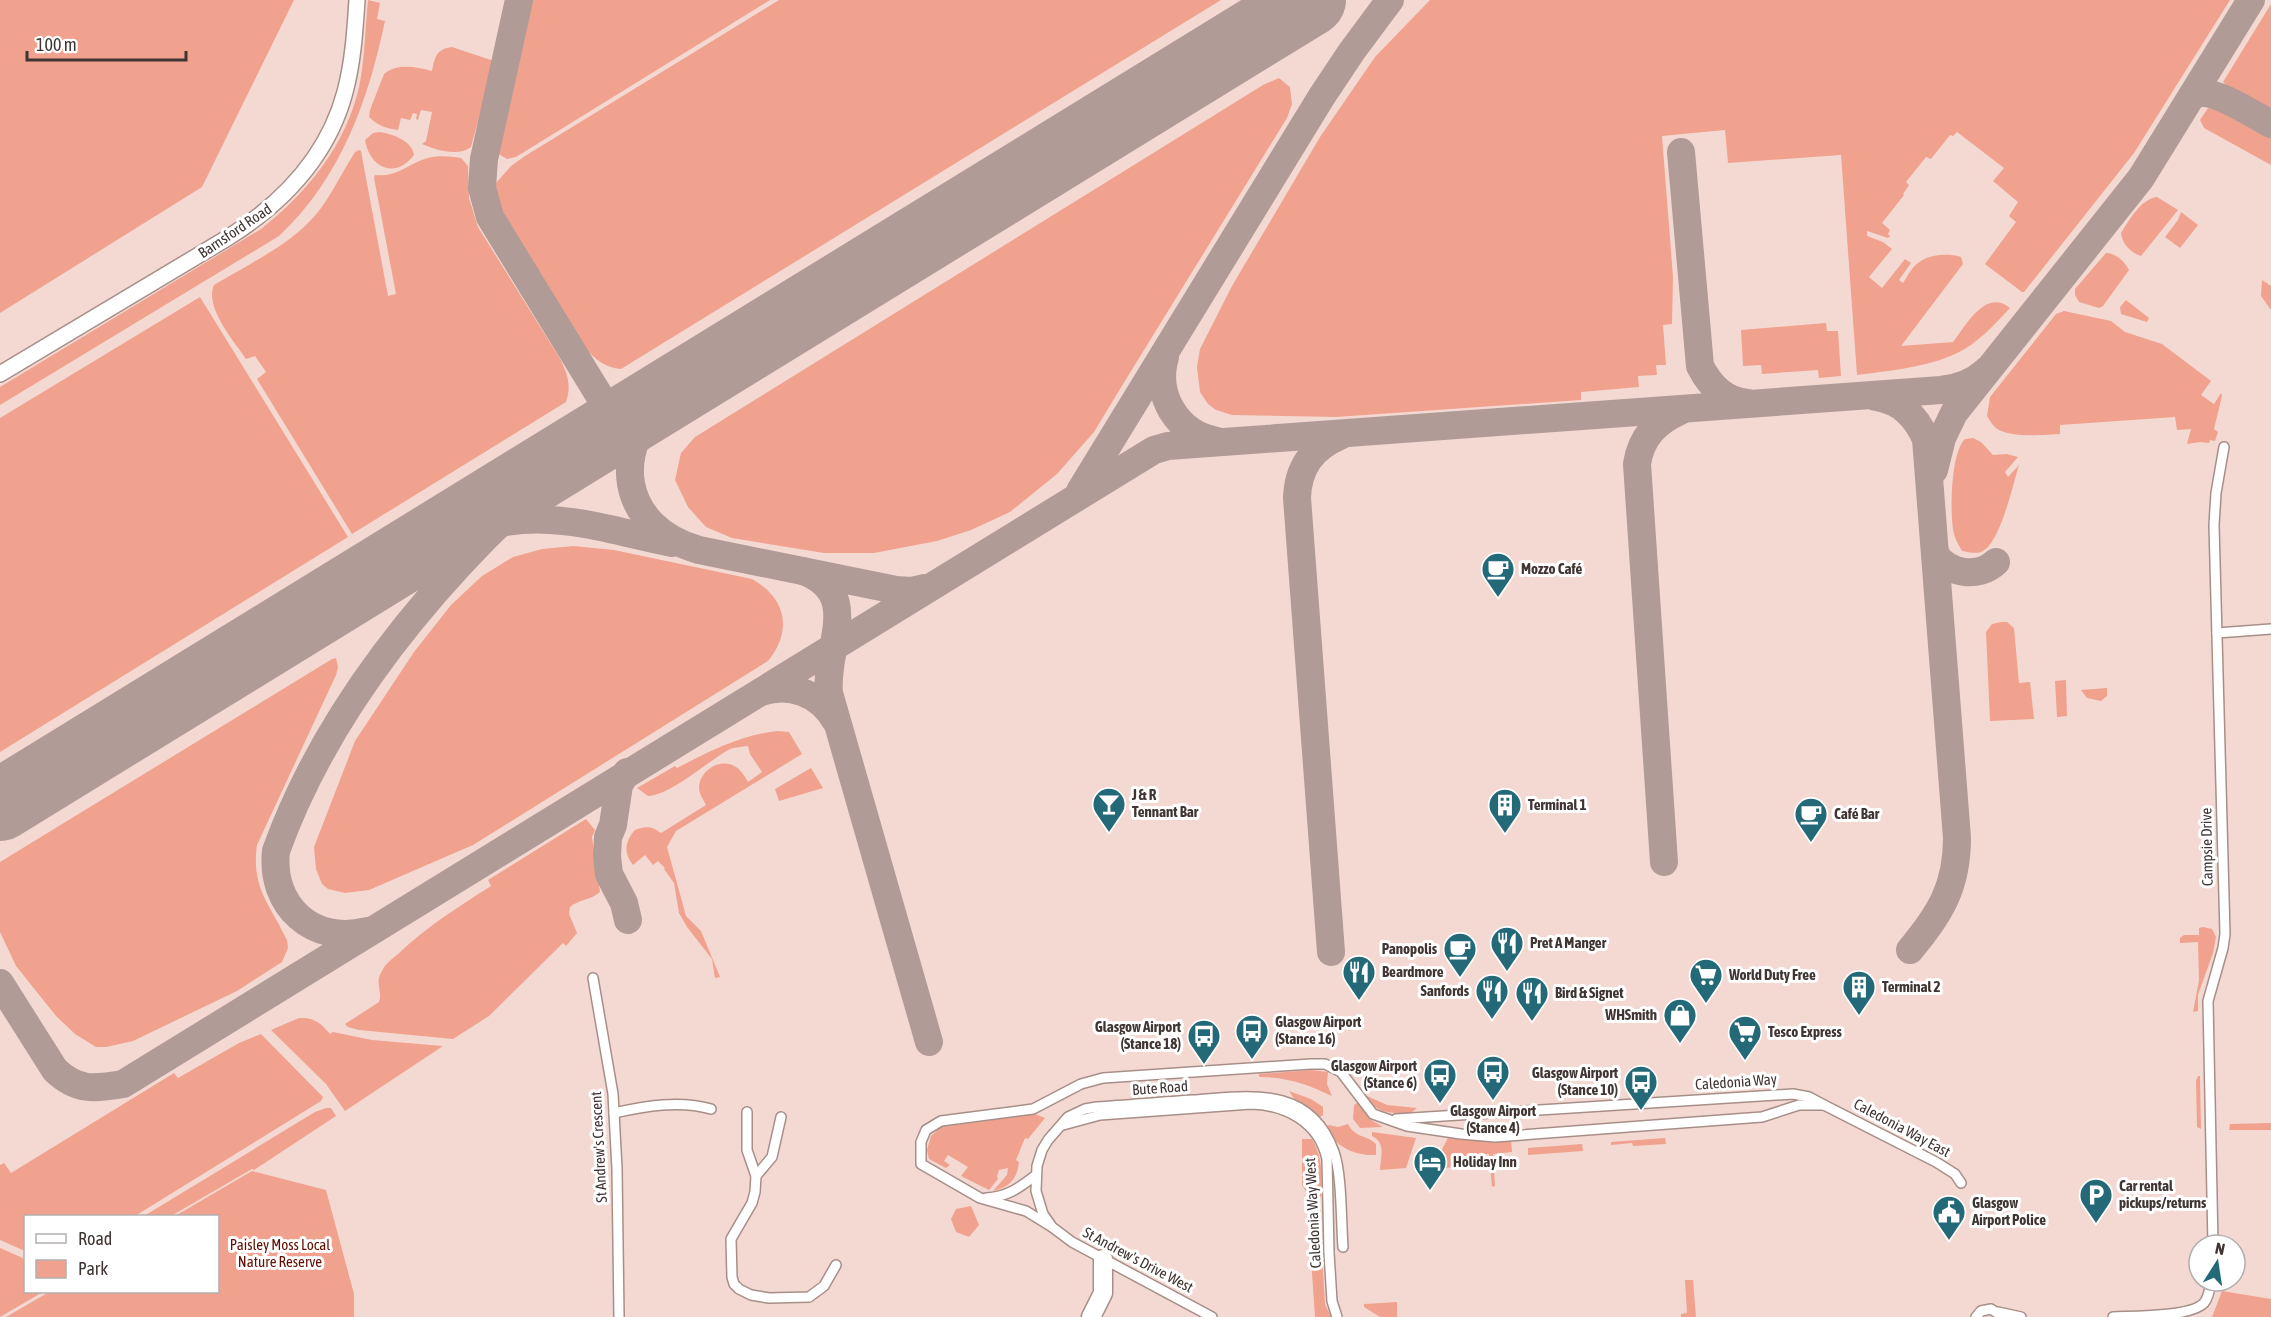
<svg xmlns="http://www.w3.org/2000/svg" width="2271" height="1317" font-family="'Asap Condensed',sans-serif">
	<style>
		.green { fill: #f0a28e }
		.lines { fill: none; stroke-linecap: round; stroke-linejoin: round }
		.taxiway { stroke: #b09b96; stroke-width: 28 }
		.runway { stroke: #b09b96; stroke-width: 72 }
		.street-casing { stroke: #a78f88; stroke-width: 12 }
		.primary-casing { stroke: #a78f88; stroke-width: 18 }
		.highway-casing { stroke: #a78f88; stroke-width: 21 }
		.street { stroke: #fff; stroke-width: 9 }
		.primary { stroke: #fff; stroke-width: 15 }
		.highway { stroke: #fff; stroke-width: 18 }
		.labels { text-anchor: middle; stroke-width: 6; stroke-linejoin: round; paint-order: stroke }
		.street-label { font-size: 15px; fill: #403533; stroke: #fff }
		.poi-label { font-size: 15px; font-weight: bold; fill: #403533; stroke: #fff; text-anchor: start }
		.park-label { font-size: 15px; fill: #640e00; stroke: #fff }
	</style>
	<rect width="100%" height="100%" fill="#f4d9d3"/>
	<g class="green">
		<polygon points="0,0 294,0 202,187 0,313"/>
		<path d="M368,0L380,3L377,19L385,21C368,101 341,178 279,236L0,405V387L261,229C307,193 346,145 359,87C365,59 365,29 368,0Z"/>
		<polygon points="531,0 770,0 516,157 507,159 497,153"/>
		<path d="M779,0H1221L621,369C605,368 595,359 585,348L507,224L498,203L495,184L511,166L525,156Z"/>
		<path d="M1430,0H2230L2134,153L2024,292H2022L1985,264L2016,222L2009,216L2018,202L1993,181L2004,168L1957,132L1953,136L1950,135L1931,159L1926,157L1906,182L1909,185L1903,194L1904,195L1882,223L1890,230L1888,234L1890,236L1888,238L1867,231V236L1883,242L1892,249L1869,277L1882,288L1905,259L1911,263L1899,280L1903,283C1907,277 1912,267 1918,263C1929,254 1949,253 1961,257L1963,264L1901,346L1953,342C1966,326 1985,288 2010,308C1995,324 1977,344 1957,353C1929,367 1888,371 1857,375L1841,155L1728,163L1725,130L1662,136L1673,277L1672,324L1663,325L1666,365H1656L1657,375L1638,376L1639,387L1581,392V400L1336,417L1232,415L1216,410L1208,404L1200,392L1197,367L1200,349L1232,286L1320,137L1375,57Z"/>
		<polygon points="2271,4 2271,113 2239,98 2223,82"/>
		<path d="M452,47L494,61L471,147C458,157 436,150 422,144L426,141L432,112L421,110L418,120L416,119L417,114L413,113L410,120L401,118L398,130C386,128 378,126 369,117L370,110L384,74C398,63 415,67 432,71C435,57 436,49 452,47Z"/>
		<polygon points="1279,78 1290,87 1292,104 1287,118 1120,389 1094,432 1057,474 1010,512 971,530 937,541 874,553 824,553 732,538 706,527 688,507 675,480 681,453 695,437 1263,85"/>
		<polygon points="2208,108 2222,110 2271,135 2271,165 2204,128 2200,120"/>
		<path d="M380,132C393,134 412,141 414,155C396,179 370,169 365,140L373,133Z"/>
		<path d="M359,150L361,151L388,296L396,294L374,178L375,175C392,177 401,170 415,163C430,155 445,155 461,158L468,166L469,198L478,227L559,357C567,372 572,385 566,402L352,534L257,379L266,372L255,356L246,359C234,341 204,307 214,285C245,266 282,249 308,223C328,204 340,175 355,152Z"/>
		<path d="M2157,197L2178,210L2141,256C2131,253 2122,244 2121,233C2129,220 2141,199 2157,197Z"/>
		<polygon points="2181,212 2198,225 2180,248 2165,237 2178,220"/>
		<path d="M2106,253C2116,253 2125,262 2129,270L2103,306L2099,308L2079,302L2075,295V289Z"/>
		<polygon points="2262,280 2271,286 2271,310 2261,296"/>
		<polygon points="200,297 348,537 0,752 0,418"/>
		<polygon points="2126,300 2149,318 2147,322 2121,314 2120,307"/>
		<path d="M2064,311L2111,321L2125,332L2162,344L2211,381L2201,395L2214,404L2221,393L2222,396L2214,429L2218,432L2215,441L2210,440L2209,443L2200,442L2187,444L2191,429L2177,430L2175,417L2060,425V434C2044,435 2008,438 1996,428C1992,425 1990,420 1987,416L1990,397L2056,314Z"/>
		<polygon points="1826,323 1827,331 1838,331 1841,376 1819,378 1818,370 1762,374 1761,365 1743,366 1741,330"/>
		<path d="M1973,438L1981,442L1993,455L2007,454L2018,457L2005,472L2008,477L2019,465C2013,484 2000,545 1981,552C1976,554 1968,552 1962,551C1958,544 1954,537 1953,529C1950,510 1951,452 1965,439Z"/>
		<path d="M573,546L614,550L752,579C786,598 793,630 768,661L473,845L369,890L345,893L328,889L322,884L316,869L314,847L355,741L414,652L451,605L482,576L513,557L542,549Z"/>
		<polygon points="2001,622 2007,622 2014,628 2019,683 2030,682 2034,719 1990,721 1986,632 1992,624"/>
		<path d="M336,658L338,667L336,675L257,845C251,888 270,904 287,940L288,948L282,962L237,991L133,1041L106,1047H96L75,1034L56,1016L16,966L0,932V862L332,659Z"/>
		<polygon points="2066,680 2067,716 2057,717 2055,681"/>
		<polygon points="2107,688 2107,696 2101,701 2087,698 2081,690"/>
		<path d="M778,731L789,732L802,754L676,831L667,847L686,916L701,931L720,977L715,978L712,959L687,927L679,913L674,883L664,869L665,868L658,861L653,865L645,855L633,865C623,853 625,841 635,830C645,826 652,826 661,833L706,805C703,799 699,794 699,787C700,770 721,757 736,767C741,770 745,777 748,782L762,772L750,754L748,746C742,747 735,747 730,749C708,761 671,795 648,796L637,788L675,766L677,768C710,751 741,735 778,731Z"/>
		<polygon points="811,768 823,788 779,801 775,789"/>
		<path d="M586,819L595,830L592,837L600,892C592,900 579,899 570,907L569,914L577,933L566,946L563,943L489,1016L453,1039L359,1030L348,1027L345,1024L379,1002C383,991 374,983 382,971C385,964 392,959 398,954C426,927 458,907 491,886L488,880Z"/>
		<polygon points="2203,927 2212,929 2216,937 2213,953 2198,995 2198,1011 2193,1012 2199,980 2198,942 2180,943 2180,938 2184,935 2199,935 2199,928"/>
		<path d="M299,1018C314,1017 321,1023 330,1034L333,1032L372,1040L443,1046L345,1111L326,1084L271,1030Z"/>
		<polygon points="261,1034 323,1097 321,1101 135,1216 26,1216 25,1251 0,1240 0,1165 4,1163 11,1173 174,1073 178,1078 239,1043"/>
		<path d="M1312,1070L1328,1072L1327,1084L1332,1096C1307,1084 1287,1077 1259,1077V1074Z"/>
		<polygon points="2198,1076 2200,1076 2201,1129 2197,1127 2196,1081"/>
		<polygon points="1289,1091 1311,1099 1323,1107 1323,1115 1319,1118 1295,1100"/>
		<path d="M1367,1096L1387,1105L1417,1108L1411,1113C1390,1113 1380,1115 1365,1097Z"/>
		<polygon points="1358,1102 1371,1120 1383,1127 1360,1128 1353,1119 1354,1105"/>
		<polygon points="326,1108 331,1108 336,1116 254,1170 252,1169 171,1216 144,1216 315,1112"/>
		<path d="M1035,1114L1045,1118L1028,1139L1025,1138L1016,1160L1019,1162C1017,1179 1010,1187 993,1191L1007,1175L1008,1168L999,1170L997,1176L998,1179L989,1190L961,1176L968,1167L948,1155L944,1161L950,1165L946,1168L929,1159L927,1150L931,1136L941,1127Z"/>
		<polygon points="2271,1123 2271,1130 2229,1130 2230,1124"/>
		<path d="M1348,1124C1356,1139 1366,1134 1376,1144V1155C1355,1156 1336,1147 1325,1128L1329,1125L1338,1127Z"/>
		<path d="M1372,1132L1416,1138L1406,1168L1380,1170C1381,1156 1386,1143 1372,1136Z"/>
		<polygon points="1448,1138 1489,1141 1511,1139 1512,1152 1493,1154 1495,1186 1492,1187 1489,1154 1472,1155 1472,1164 1462,1164 1459,1167 1441,1168 1440,1153"/>
		<polygon points="1665,1138 1666,1144 1633,1146 1632,1143 1611,1145 1611,1142"/>
		<path d="M1302,1139H1312C1323,1157 1322,1176 1321,1197L1311,1200L1302,1185Z"/>
		<polygon points="1582,1144 1583,1151 1528,1155 1528,1148"/>
		<polygon points="252,1171 326,1190 354,1294 354,1317 6,1317 49,1292 218,1292 218,1216 175,1216"/>
		<polygon points="971,1206 979,1225 969,1237 956,1232 951,1219 956,1209"/>
		<polygon points="1308,1214 1314,1214 1320,1221 1325,1304 1331,1317 1315,1317"/>
		<polygon points="0,1248 25,1259 26,1292 43,1292 0,1317"/>
		<polygon points="1685,1280 1693,1280 1696,1317 1681,1317 1681,1314 1687,1313"/>
		<polygon points="2222,1291 2271,1299 2271,1317 2212,1317"/>
		<polygon points="1397,1302 1397,1317 1380,1317 1364,1307 1364,1304"/>
	</g>
	<g class="lines">
		<g class="taxiway">
			<polyline points="519,0 484,159 482,188 490,217 618,426"/>
			<path d="M2192,96C2210,84 2253,115 2271,124"/>
			<path d="M1681,152L1700,366C1710,386 1724,400 1747,403"/>
			<path d="M1165,357C1154,395 1177,434 1217,441"/>
			<path d="M668,394C609,448 618,527 699,550L896,590L912,591L925,588"/>
			<path d="M1876,397C1901,401 1916,416 1926,439L1957,838C1957,887 1940,914 1910,950"/>
			<polyline points="1934,470 1942,438 1954,413 2141,178 2251,0"/>
			<polyline points="1080,491 1322,96 1352,51 1390,0"/>
			<path d="M420,547C461,530 505,517 550,520C591,522 632,535 672,543"/>
			<path d="M1935,554C1948,574 1978,579 1996,562"/>
			<path d="M803,571C864,594 824,647 829,693L929,1042"/>
			<path d="M761,692C790,682 820,694 835,720"/>
			<polyline points="627,772 619,785 613,825 608,837 607,856 609,874 624,903 628,920"/>
			<path d="M1664,862L1637,464C1641,437 1656,422 1680,411"/>
			<path d="M367,931C313,945 270,906 276,851C318,734 398,627 484,539C520,502 562,470 600,436"/>
			<path d="M1331,952L1297,498C1298,467 1312,448 1340,436"/>
			<path d="M0,983L55,1070C77,1091 94,1089 123,1084L1154,450L1168,446L1941,390C1959,388 1973,383 1986,371"/>
		</g>
		<polyline class="runway" points="0,805 1310,0"/>
		<defs>
			<g id="street">
				<polyline points="2217,633 2271,629"/>
				<polyline points="593,978 613,1094 617,1169 619,1317"/>
				<polyline points="747,1112 747,1150 756,1176 755,1192 752,1203 731,1239 732,1277 734,1284 739,1289 751,1295 769,1298 809,1297 824,1286 836,1265"/>
				<path d="M614,1113C645,1106 680,1100 711,1109"/>
				<polyline points="1396,1119 1793,1094 1809,1097 1824,1105 1936,1162 1955,1174 1961,1183"/>
				<path d="M1063,1125L1100,1115L1251,1104C1286,1105 1319,1122 1327,1159L1329,1253L1332,1301L1337,1317"/>
				<polyline points="756,1176 772,1157 781,1117"/>
				<path d="M986,1198C1007,1197 1019,1188 1036,1175"/>
				<polyline points="1052,1227 1026,1211 980,1198 921,1164 921,1142 926,1130 941,1121 1033,1109 1081,1084 1103,1078 1311,1064 1325,1064 1341,1072 1373,1114 1407,1126 1461,1134 1495,1137 1762,1117 1799,1105 1824,1105"/>
				<polyline points="2213,1245 2208,1001 2223,948 2225,934 2214,525 2216,493 2224,447"/>
				<polyline points="1998,1312 2021,1317"/>
				<path d="M1212,1317L1072,1242L1052,1227L1043,1214L1036,1191L1037,1166L1042,1150L1048,1140L1068,1117L1085,1109L1097,1107C1129,1105 1161,1102 1193,1100C1250,1096 1310,1085 1334,1152C1342,1174 1341,1222 1343,1247"/>
				<polyline points="1976,1317 1981,1311 1991,1309 2003,1317"/>
				<path d="M2113,1317C2133,1316 2191,1317 2204,1303C2209,1297 2210,1288 2211,1281"/>
			</g>
			<path id="primary" d="M0,374L229,237C284,202 328,156 345,92C353,62 355,31 357,0"/>
			<polyline id="highway" points="1091,1317 1103,1293 1103,1259"/>
		</defs>
		<use href="#street" class="street-casing"/>
		<use href="#primary" class="primary-casing"/>
		<use href="#highway" class="highway-casing"/>
		<use href="#street" class="street"/>
		<use href="#primary" class="primary"/>
		<use href="#highway" class="highway"/>
	</g>
	<defs>
		<symbol id="cafe-pin" viewBox="-11 -11 22 30"><path d="M0 17L-7.5 6A9.5 9.5 0 1 1 7.5 6Z" fill="#236978" stroke="#fff"/><path d="M-5.5-4.5H6V0H3Q3 3.5 0 3.5H-2.5Q-5.5 3.5-5.5 0ZM3-3.2v2h1.7v-2ZM-6 4.5H4V6H-6Z" fill="#fff"/></symbol>
		<symbol id="bar-pin" viewBox="-11 -11 22 30"><path d="M0 17L-7.5 6A9.5 9.5 0 1 1 7.5 6Z" fill="#236978" stroke="#fff"/><path d="M-6-5H6L.8 .8V4.5H3.5V6h-7V4.5H-.8V.8Z" fill="#fff"/></symbol>
		<symbol id="building-pin" viewBox="-11 -11 22 30"><path d="M0 17L-7.5 6A9.5 9.5 0 1 1 7.5 6Z" fill="#236978" stroke="#fff"/><path d="M-4-6H4V6H1V3H-1V6H-4ZM-2.5-4.3h1.7v1.8h-1.7ZM.8-4.3h1.7v1.8H.8ZM-2.5-1h1.7V.8h-1.7ZM.8-1h1.7V.8H.8Z" fill="#fff"/></symbol>
		<symbol id="restaurant-pin" viewBox="-11 -11 22 30"><path d="M0 17L-7.5 6A9.5 9.5 0 1 1 7.5 6Z" fill="#236978" stroke="#fff"/><path d="M-5-6h1v4h1v-4h1v4h1v-4h1v5L-1.5 .5V6h-2V.5L-5-1ZM5-6V6H3V1.5H1.5Q1.5-4 5-6Z" fill="#fff"/></symbol>
		<symbol id="supermarket-pin" viewBox="-11 -11 22 30"><path d="M0 17L-7.5 6A9.5 9.5 0 1 1 7.5 6Z" fill="#236978" stroke="#fff"/><path d="M-6-5.5h2.5l.6 2H6L4.5 2H-2.5L-4.4-4H-6ZM-1.5 3.2a1.3 1.3 0 1 0 .1 0ZM3 3.2a1.3 1.3 0 1 0 .1 0Z" fill="#fff"/></symbol>
		<symbol id="shop-pin" viewBox="-11 -11 22 30"><path d="M0 17L-7.5 6A9.5 9.5 0 1 1 7.5 6Z" fill="#236978" stroke="#fff"/><path d="M-5-2.5h2.3a2.7 3.5 0 0 1 5.4 0H5L5.5 6h-11ZM-1.5-2.5h3a1.5 2.3 0 0 0-3 0Z" fill="#fff"/></symbol>
		<symbol id="bus-pin" viewBox="-11 -11 22 30"><path d="M0 17L-7.5 6A9.5 9.5 0 1 1 7.5 6Z" fill="#236978" stroke="#fff"/><path d="M-5-6H5V4H4V6H2V4H-2V6H-4V4H-5ZM-3.5-4V0h7V-4ZM-3.5 1.2v1.5H-2V1.2ZM2 1.2v1.5H3.5V1.2Z" fill="#fff"/></symbol>
		<symbol id="hotel-pin" viewBox="-11 -11 22 30"><path d="M0 17L-7.5 6A9.5 9.5 0 1 1 7.5 6Z" fill="#236978" stroke="#fff"/><path d="M-6-4.5h1.5V1H6V5H4.5V3h-9V5H-6ZM-4 0a1.8 1.8 0 1 1 3.6 0ZM.5 0V-2.5h3Q6-2.5 6 0Z" fill="#fff"/></symbol>
		<symbol id="parking-pin" viewBox="-11 -11 22 30"><path d="M0 17L-7.5 6A9.5 9.5 0 1 1 7.5 6Z" fill="#236978" stroke="#fff"/><path d="M-3.5-5.5H1a3.5 3.5 0 0 1 0 7H-1V5.5H-3.5ZM-1-3.4V-.6H.8a1.4 1.4 0 0 0 0-2.8Z" fill="#fff"/></symbol>
		<symbol id="civic-pin" viewBox="-11 -11 22 30"><path d="M0 17L-7.5 6A9.5 9.5 0 1 1 7.5 6Z" fill="#236978" stroke="#fff"/><path d="M-.6-6.5H3V-4.5H.6V-3L4-1V1h2V6H-6V1h2V-1L-.6-3ZM-1.2 2.5V6h2.4V2.5Z" fill="#fff"/></symbol>
	</defs>
	<g fill-rule="evenodd">
		<use href="#cafe-pin" x="1479" y="550" width="38" height="52"/>
		<use href="#bar-pin" x="1090" y="785" width="38" height="52"/>
		<use href="#building-pin" x="1486" y="786" width="38" height="52"/>
		<use href="#cafe-pin" x="1792" y="795" width="38" height="52"/>
		<use href="#restaurant-pin" x="1488" y="924" width="38" height="52"/>
		<use href="#cafe-pin" x="1441" y="930" width="38" height="52"/>
		<use href="#restaurant-pin" x="1340" y="953" width="38" height="52"/>
		<use href="#supermarket-pin" x="1687" y="956" width="38" height="52"/>
		<use href="#building-pin" x="1840" y="968" width="38" height="52"/>
		<use href="#restaurant-pin" x="1473" y="972" width="38" height="52"/>
		<use href="#restaurant-pin" x="1513" y="974" width="38" height="52"/>
		<use href="#shop-pin" x="1661" y="996" width="38" height="52"/>
		<use href="#bus-pin" x="1233" y="1012" width="38" height="52"/>
		<use href="#supermarket-pin" x="1726" y="1013" width="38" height="52"/>
		<use href="#bus-pin" x="1185" y="1017" width="38" height="52"/>
		<use href="#bus-pin" x="1474" y="1053" width="38" height="52"/>
		<use href="#bus-pin" x="1421" y="1056" width="38" height="52"/>
		<use href="#bus-pin" x="1622" y="1063" width="38" height="52"/>
		<use href="#hotel-pin" x="1411" y="1143" width="38" height="52"/>
		<use href="#parking-pin" x="2077" y="1176" width="38" height="52"/>
		<use href="#civic-pin" x="1930" y="1193" width="38" height="52"/>
	</g>
	<g class="labels">
		<g class="street-label">
			<text transform="translate(235 231) rotate(-34)" y="5">Barnsford Road</text>
			<text transform="translate(2207 847) rotate(-91)" y="5">Campsie Drive</text>
			<text transform="translate(1736 1082) rotate(-4)" y="5">Caledonia Way</text>
			<text transform="translate(1160 1088) rotate(-4)" y="5">Bute Road</text>
			<text transform="translate(1902 1128) rotate(28)" y="5">Caledonia Way East</text>
			<text transform="translate(599 1147) rotate(-93)" y="5">St Andrew's Crescent</text>
			<text transform="translate(1313 1213) rotate(-93)" y="5">Caledonia Way West</text>
			<text transform="translate(1138 1260) rotate(28)" y="5">St Andrew's Drive West</text>
		</g>
		<g class="poi-label">
			<text x="1521" y="574">Mozzo Café</text>
			<text x="1132" y="800">J &amp; R<tspan x="1132" dy="17">Tennant Bar</tspan></text>
			<text x="1528" y="810">Terminal 1</text>
			<text x="1834" y="819">Café Bar</text>
			<text x="1530" y="948">Pret A Manger</text>
			<text x="1437" y="954" text-anchor="end">Panopolis</text>
			<text x="1382" y="977">Beardmore</text>
			<text x="1729" y="980">World Duty Free</text>
			<text x="1882" y="992">Terminal 2</text>
			<text x="1469" y="996" text-anchor="end">Sanfords</text>
			<text x="1555" y="998">Bird &amp; Signet</text>
			<text x="1657" y="1020" text-anchor="end">WHSmith</text>
			<text x="1275" y="1027">Glasgow Airport<tspan x="1275" dy="17">(Stance 16)</tspan></text>
			<text x="1181" y="1032" text-anchor="end">Glasgow Airport<tspan x="1181" dy="17">(Stance 18)</tspan></text>
			<text x="1768" y="1037">Tesco Express</text>
			<text x="1417" y="1071" text-anchor="end">Glasgow Airport<tspan x="1417" dy="17">(Stance 6)</tspan></text>
			<text x="1618" y="1078" text-anchor="end">Glasgow Airport<tspan x="1618" dy="17">(Stance 10)</tspan></text>
			<text x="1493" y="1116" text-anchor="middle">Glasgow Airport<tspan x="1493" dy="17">(Stance 4)</tspan></text>
			<text x="1453" y="1167">Holiday Inn</text>
			<text x="2119" y="1191">Car rental<tspan x="2119" dy="17">pickups/returns</tspan></text>
			<text x="1972" y="1208">Glasgow<tspan x="1972" dy="17">Airport Police</tspan></text>
		</g>
		<g class="park-label">
			<text x="280" y="1250">Paisley Moss Local<tspan x="280" dy="17">Nature Reserve</tspan></text>
		</g>
	</g>
	<rect x="24" y="1215" width="195" height="78" fill="#ffffff" stroke="#b3aead" stroke-width="1.5"/>
	<rect x="36" y="1234" width="30" height="9" fill="#ffffff" stroke="#b3aead" stroke-width="1.5"/>
	<text x="78" y="1245" font-size="18" fill="#403533">Road</text>
	<rect x="36" y="1260" width="30" height="18" fill="#f0a28e" stroke="#b3aead" stroke-width="1.5"/>
	<text x="78" y="1275" font-size="18" fill="#403533">Park</text>
	<g transform="translate(2217 1263) rotate(12)"><circle r="28" fill="#ffffff" stroke="#b3aead" stroke-width="1.5"/>
	<path d="M0-4.5L10 22L0 15L-10 22Z" fill="#236978"/>
	<text y="-9" font-size="16" font-weight="bold" text-anchor="middle" fill="#403533">N</text>
	</g>
	<path d="M27 51v9h159v-9" fill="none" stroke="#403533" stroke-width="3"/>
	<text x="36" y="51" font-size="18" fill="#403533" stroke="#ffffff" stroke-width="4.5" paint-order="stroke">100 m</text>
</svg>
